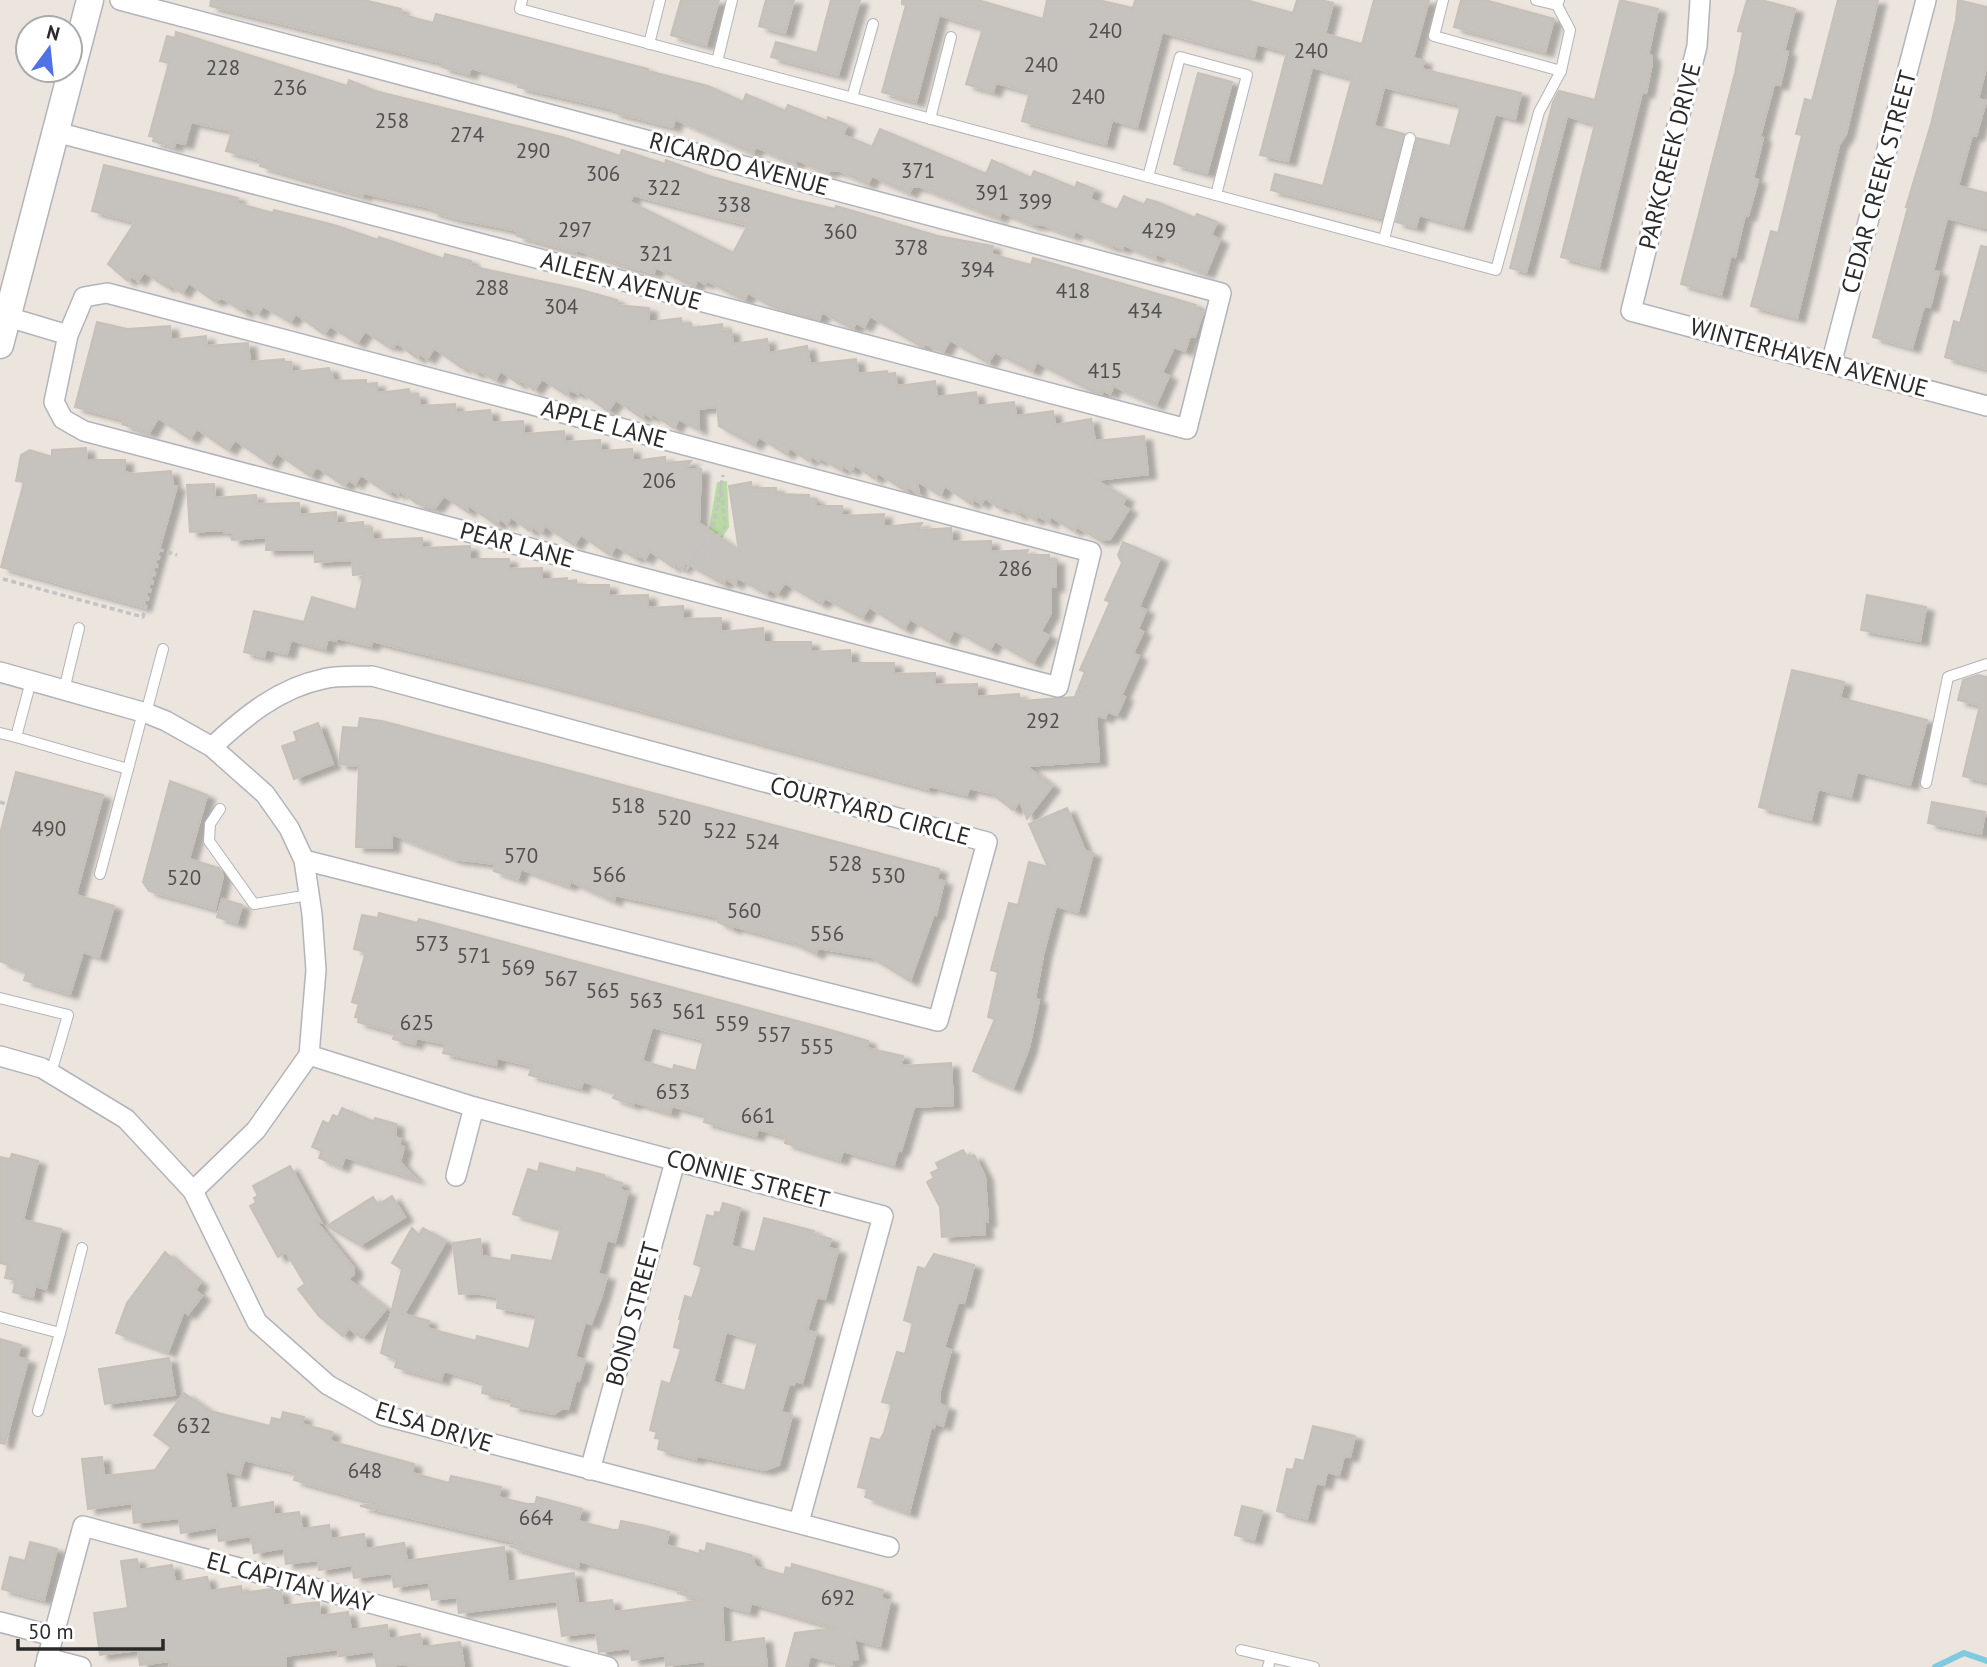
<svg xmlns="http://www.w3.org/2000/svg" width="1987" height="1667" font-family="'PT Sans',sans-serif">
	<style>
		.green { fill: #b7dba1 }
		.lines { fill: none; stroke-linecap: round; stroke-linejoin: round }
		.stream { stroke: #7dcae1; stroke-width: 6 }
		.building { fill: #c6c2bd; stroke: #c6c0b8; stroke-width: 2; fill-rule: evenodd; filter: url(#shadow) }
		.lane-casing { stroke: #b2b4bc; stroke-width: 12 }
		.street-casing { stroke: #b2b4bc; stroke-width: 22 }
		.secondary-casing { stroke: #b2b4bc; stroke-width: 29 }
		.path { stroke: #c3c3c3; stroke-width: 3.5; stroke-dasharray: 5 3.5; stroke-linecap: butt }
		.lane { stroke: #fff; stroke-width: 10 }
		.street { stroke: #fff; stroke-width: 19 }
		.secondary { stroke: #fff; stroke-width: 26 }
		.labels { text-anchor: middle; stroke-width: 6; stroke-linejoin: round; paint-order: stroke }
		.number-label { font-size: 21px; fill: #51504f }
		.street-label { font-size: 24px; fill: #2a2a2a; stroke: #fff }
	</style>
	<defs>
		<filter id="shadow"><feDropShadow dx="8" dy="4.5" stdDeviation="2" flood-color="#0004"/></filter>
	</defs>
	<rect width="100%" height="100%" fill="#ebe5de"/>
	<polygon class="green" points="727,481 729,527 706,564 692,555 709,529 717,482"/>
	<g class="lines">
		<polyline class="stream" points="1935,1667 1964,1653 1987,1661"/>
	</g>
	<g class="building">
		<polygon points="211,0 364,0 401,9 400,14 433,23 436,14 648,69 648,71 708,86 743,102 746,94 785,111 788,105 827,121 828,117 847,125 843,135 872,147 880,129 986,174 992,160 1031,178 1034,171 1075,188 1077,182 1094,189 1090,199 1117,210 1124,196 1144,205 1147,199 1157,202 1195,218 1197,214 1217,222 1211,235 1220,240 1206,273 1196,270 1157,254 1155,258 1124,245 1122,249 1113,245 1112,247 1075,231 1073,236 1044,225 1033,225 1002,212 999,218 921,187 913,186 909,193 872,176 868,184 840,171 829,170 828,173 797,160 795,164 756,147 753,153 675,119 673,127 613,112 614,109 518,87 519,83 512,80 471,68 469,74 442,67 443,63 210,6"/>
		<polygon points="681,0 719,0 706,45 671,35"/>
		<polygon points="766,0 794,0 785,33 759,26"/>
		<polygon points="831,0 860,0 838,75 771,57 776,42 817,53"/>
		<polygon points="902,0 978,0 1043,19 1047,0 1098,0 1133,8 1135,0 1246,0 1293,13 1297,0 1321,0 1333,3 1325,34 1362,44 1374,0 1429,0 1413,58 1424,61 1422,69 1521,93 1515,119 1495,114 1463,227 1419,215 1416,227 1396,222 1417,138 1450,146 1461,105 1384,87 1374,126 1404,134 1382,218 1271,190 1275,174 1323,186 1352,78 1312,67 1288,161 1260,155 1287,52 1257,44 1254,57 1162,32 1137,127 1112,120 1106,144 1022,121 1030,92 996,83 993,92 966,84 983,28 939,15 916,102 882,92 906,5 902,4"/>
		<polygon points="1461,0 1485,0 1554,19 1545,52 1454,27"/>
		<polygon points="1620,0 1658,9 1648,55 1652,56 1652,63 1646,93 1642,92 1599,267 1561,257 1595,124 1567,116 1526,272 1510,268 1553,102 1559,91 1595,100"/>
		<polygon points="1747,0 1761,0 1795,9 1784,51 1788,52 1780,85 1774,84 1760,137 1763,138 1753,179 1758,180 1748,216 1745,215 1735,257 1731,255 1721,295 1681,284 1735,73 1743,32 1738,31"/>
		<polygon points="1838,0 1878,0 1846,134 1839,145 1797,318 1751,306 1771,231 1778,233 1802,135 1796,134 1805,99 1812,101"/>
		<polygon points="1958,0 1987,7 1987,64 1978,99 1986,101 1976,136 1972,135 1958,186 1987,193 1987,228 1947,218 1933,271 1939,272 1930,307 1924,306 1912,348 1873,337 1908,207 1906,207 1931,124 1956,20"/>
		<path d="M176,32L347,86L349,80L375,91L562,137L620,156L622,150L665,164L666,160L709,176L792,199L835,209L836,206L938,236L993,246L991,254L1031,265L1033,258L1075,270L1196,305L1195,309L1203,312L1195,337L1190,336L1185,351L1174,347L1162,373L1169,376L1156,405L1114,386L1110,394L1103,390L1102,394L1094,392L1037,362L1032,371L995,352L988,363L950,340L943,352L925,344L922,347L870,316L864,327L856,323L853,329L822,312L819,320L799,314L775,308L748,293L744,300L706,280L705,284L698,280L694,287L656,267L654,273L626,266L577,250L576,252L517,236L518,231L455,218L431,211L432,208L363,193V196L260,166L261,160L226,151L232,131L191,122L185,144L175,142L174,147L153,141L154,137L149,136L169,63L160,61L167,36L175,38ZM633,195L748,225L733,253L630,202Z"/>
		<polygon points="1198,73 1232,82 1207,173 1174,164"/>
		<polygon points="104,165 238,198 236,203 273,213 274,210 334,225 378,240 379,237 444,259 445,254 471,261 470,266 578,289 617,300 616,305 649,308 649,322 681,318 682,324 691,323 692,328 722,324 723,331 731,330 733,344 767,339 769,353 807,346 810,364 856,359 858,374 887,371 888,374 895,373 897,386 935,381 937,397 976,392 978,406 1014,402 1016,416 1053,411 1055,425 1091,419 1095,441 1144,436 1148,474 1096,480 1126,498 1122,505 1129,509 1110,539 1099,540 1077,527 1074,531 1050,516 1050,523 1038,516 1035,520 1018,510 1019,515 1006,507 999,508 985,498 981,504 974,499 971,504 945,486 940,495 917,481 919,494 908,487 906,491 878,473 875,479 855,465 851,471 843,466 841,470 821,458 818,461 812,456 809,461 790,448 786,454 759,437 754,445 719,426 717,407 698,409 699,430 679,419 674,428 653,414 651,417 645,413 642,418 616,400 608,411 580,391 578,394 570,390 567,395 542,379 534,390 519,379 519,384 501,371 495,380 478,370 476,373 463,365 462,368 434,348 427,359 420,354 417,358 397,343 394,347 388,344 387,346 365,331 357,343 330,326 324,334 296,314 290,322 263,306 258,314 244,306 245,313 222,298 214,301 189,283 182,293 166,282 167,287 144,272 138,281 131,276 128,281 108,264 135,222 92,211"/>
		<polygon points="1981,246 1987,247 1987,369 1945,357 1954,321 1960,323"/>
		<polygon points="97,322 127,329 170,326 171,340 206,336 207,346 248,343 250,362 284,359 284,362 291,362 292,372 329,368 334,381 366,380 366,384 377,383 377,393 409,389 410,395 418,394 420,406 455,404 456,413 490,410 492,423 523,421 524,434 564,431 565,442 600,440 601,451 632,449 633,461 665,457 665,463 691,461 685,469 701,469 699,523 739,551 729,486 751,482 752,488 776,488 776,494 809,495 809,499 816,499 816,506 842,506 842,516 884,514 883,527 922,523 918,530 951,528 952,542 991,541 991,552 1028,550 1025,555 1049,555 1049,560 1056,560 1056,587 1051,587 1051,613 1041,631 1049,636 1033,663 995,641 990,650 954,630 948,641 910,619 904,629 869,607 862,618 825,598 821,604 785,583 777,594 769,589 766,594 738,578 735,584 726,579 723,584 686,563 682,569 675,564 673,567 650,551 645,559 637,555 635,558 616,546 610,555 581,535 574,545 545,526 541,533 533,527 530,531 511,517 507,524 500,519 497,525 468,505 468,512 444,496 435,508 418,504 400,491 398,494 392,490 389,494 361,475 355,484 349,480 344,486 317,467 310,476 277,453 270,464 235,440 228,450 197,429 190,439 158,418 149,433 122,424 125,420 75,407"/>
		<polygon points="86,448 87,460 125,460 125,472 132,474 171,471 173,486 177,486 143,607 1,567 24,482 16,481 21,455 30,450 52,457 52,450"/>
		<polygon points="214,484 215,498 256,495 257,504 299,503 300,515 336,512 337,524 363,522 363,529 372,528 373,540 422,538 422,548 470,546 470,559 509,559 509,569 542,568 542,580 567,578 567,581 576,580 576,585 609,585 609,596 648,595 648,608 683,606 683,619 721,618 721,632 763,628 764,642 811,642 811,652 850,650 851,663 894,663 894,674 935,673 935,685 977,684 977,697 1019,694 1020,701 1075,697 1077,691 1081,691 1078,689 1085,672 1080,670 1110,602 1105,600 1122,563 1118,555 1123,542 1160,558 1139,607 1146,610 1138,629 1143,632 1133,653 1139,656 1121,696 1125,697 1117,715 1108,712 1105,718 1096,715 1099,761 1026,766 1052,786 1027,819 1020,801 1013,810 991,793 969,788 967,795 929,786 928,789 538,682 372,641 371,646 337,638 336,641 328,639 325,649 291,640 287,654 266,649 264,657 244,652 254,611 304,622 312,597 356,610 364,574 353,575 352,560 315,562 314,549 266,550 267,537 232,540 232,533 224,533 224,530 190,532 187,485"/>
		<polygon points="1867,595 1926,607 1920,641 1861,630"/>
		<polygon points="1792,670 1844,682 1840,698 1927,720 1910,785 1857,772 1851,797 1818,789 1811,820 1759,807"/>
		<polygon points="1978,675 1987,677 1987,782 1963,776 1980,705 1958,700 1963,680"/>
		<polygon points="360,718 382,721 939,869 937,880 944,881 936,915 934,914 910,981 871,957 818,948 816,954 792,942 733,926 733,929 718,922 717,917 615,895 614,901 570,881 569,886 521,869 518,879 494,871 495,864 454,859 392,834 392,848 356,847 359,766 339,764 343,727 358,728"/>
		<polygon points="318,723 333,764 294,779 282,746 297,741 294,732"/>
		<polygon points="16,772 103,795 76,895 114,906 99,957 83,952 70,994 24,980 27,972 0,961 0,834"/>
		<polygon points="170,781 207,795 189,859 219,868 223,876 215,909 149,891 143,882"/>
		<polygon points="1932,802 1985,812 1981,834 1928,823"/>
		<polygon points="1067,808 1085,851 1093,853 1078,912 1056,906 1043,955 1035,999 1039,1000 1029,1048 1013,1088 973,1071 995,1019 988,1017 998,972 991,970 1009,903 1018,905 1029,862 1048,867 1029,824"/>
		<polygon points="222,899 242,905 237,923 217,917"/>
		<path d="M379,913L417,923L419,919L827,1029L868,1041L867,1048L903,1056L901,1066L951,1063L953,1105L914,1107L901,1151L898,1150L894,1165L843,1151L840,1160L785,1143L786,1137L758,1129L756,1136L704,1122L706,1115L672,1106L670,1113L634,1102L633,1105L613,1098L616,1092L583,1081L581,1088L529,1075L532,1066L497,1058L496,1065L443,1053L446,1044L416,1038L415,1044L393,1039L395,1032L358,1022L359,1018L355,1017L359,1004L352,1002L366,952L354,949L362,915L378,918ZM652,1027L704,1040L696,1071L674,1065L673,1070L642,1061Z"/>
		<polygon points="342,1108 374,1122 375,1118 396,1124 395,1137 401,1139 399,1145 404,1147 400,1162 416,1179 345,1157 341,1167 319,1158 322,1151 312,1147 323,1121 329,1124 333,1115 338,1117"/>
		<polygon points="963,1150 968,1158 974,1155 985,1176 988,1222 984,1222 985,1234 942,1237 940,1207 927,1182 934,1178 931,1173 939,1169 936,1163"/>
		<polygon points="12,1154 38,1161 23,1220 61,1229 46,1289 35,1286 33,1297 13,1292 16,1280 5,1278 8,1265 0,1263 0,1157 10,1159"/>
		<polygon points="540,1163 576,1173 577,1168 604,1175 604,1178 622,1183 620,1190 628,1192 615,1242 607,1240 598,1274 607,1276 601,1298 591,1324 585,1322 575,1357 585,1360 579,1381 576,1380 568,1409 563,1408 554,1414 511,1406 513,1400 482,1393 484,1385 476,1383 477,1380 444,1371 441,1380 395,1367 397,1360 381,1353 402,1269 392,1263 412,1228 419,1235 423,1228 446,1241 404,1314 429,1321 427,1328 476,1341 477,1336 529,1349 537,1315 497,1308 498,1297 475,1293 459,1294 453,1243 480,1239 482,1256 511,1261 512,1255 552,1261 561,1228 513,1214 528,1169 538,1172"/>
		<polygon points="290,1166 321,1222 313,1218 354,1268 354,1274 348,1279 386,1309 362,1338 349,1328 343,1336 319,1316 298,1289 305,1284 286,1252 278,1257 250,1206 256,1203 254,1198 258,1196 253,1186"/>
		<polygon points="392,1196 405,1217 360,1245 327,1226 373,1197 378,1205"/>
		<path d="M723,1203L740,1208L731,1246L755,1252L764,1218L814,1231L813,1234L831,1239L828,1248L838,1250L825,1299L817,1297L807,1330L816,1333L802,1383L795,1381L794,1385L789,1384L781,1412L792,1415L779,1465L765,1470L697,1456L696,1459L658,1449L660,1439L655,1438L657,1432L650,1430L662,1381L670,1384L681,1349L674,1347L681,1319H679L685,1296L692,1298L702,1267L694,1264L707,1215L714,1217L715,1212L720,1213ZM726,1332L758,1341L745,1391L713,1382Z"/>
		<polygon points="165,1252 200,1283 195,1290 202,1296 188,1314 184,1311 168,1352 116,1333 127,1303"/>
		<polygon points="934,1254 974,1265 964,1303 958,1302 944,1348 951,1350 940,1391 939,1404 948,1407 943,1426 935,1423 934,1428 931,1427 909,1513 865,1497 868,1489 858,1487 871,1438 880,1440 884,1433 892,1404 882,1402 897,1352 905,1354 913,1323 904,1320 918,1267 925,1269"/>
		<polygon points="0,1339 21,1345 17,1357 28,1360 5,1444 0,1443"/>
		<polygon points="169,1358 175,1395 105,1404 99,1369"/>
		<path d="M184,1393L210,1411L270,1426L272,1418L281,1420L283,1412L304,1417L302,1424L332,1432L330,1441L414,1464L412,1473L449,1483L451,1476L501,1487L498,1497L527,1504H535L537,1497L582,1509L578,1521L613,1530H619L621,1521L646,1526L669,1532L666,1545L699,1554L700,1550L705,1552L707,1543L751,1555L756,1567L784,1575L786,1567L791,1569L792,1564L883,1590L881,1598L890,1601L880,1646L854,1639L858,1659L851,1660L852,1665L836,1667L835,1662L810,1656L807,1667H786L795,1633L836,1628L751,1603L749,1612L722,1605L724,1643L764,1638L767,1667H705V1661L666,1666L665,1655L632,1660L630,1648L599,1652L596,1632L562,1636L557,1601L459,1613L457,1597L432,1600L429,1582L394,1587L392,1573L354,1578L352,1565L319,1570L318,1560L286,1564L284,1548L254,1553L251,1536L219,1541L217,1527L181,1533L179,1518L134,1523L132,1503L88,1509L82,1459L102,1457L104,1476L155,1470L171,1447L154,1435ZM244,1460L296,1472L294,1480L376,1503L360,1506L522,1544L509,1546L578,1567L579,1561L689,1591L677,1593L703,1600L614,1612L612,1600L578,1604L574,1573L508,1582L504,1547L407,1561L404,1543L366,1549L364,1534L331,1539L329,1525L302,1529L299,1512L274,1515L273,1502L231,1509L225,1471L240,1475Z"/>
		<polygon points="1313,1426 1355,1436 1350,1457 1344,1456 1339,1475 1327,1472 1324,1485 1316,1483 1307,1519 1277,1511 1287,1469 1293,1470 1296,1459 1304,1461"/>
		<polygon points="1242,1506 1262,1511 1254,1540 1235,1535"/>
		<polygon points="30,1542 57,1549 44,1600 2,1589 10,1557 25,1561"/>
		<polygon points="137,1559 139,1570 172,1565 175,1582 207,1577 210,1591 241,1586 242,1593 272,1589 281,1592 283,1606 319,1602 320,1616 348,1612 351,1630 387,1625 389,1639 420,1634 422,1647 460,1642 464,1667 408,1667 408,1664 377,1667 374,1651 339,1656 338,1649 285,1656 286,1667 170,1667 169,1661 140,1665 138,1650 100,1655 94,1613 128,1608 121,1561"/>
	</g>
	<g class="lines">
		<defs>
			<g id="lane">
				<polyline points="522,0 520,9 1496,270 1539,112 1561,71"/>
				<polyline points="1443,0 1434,36 1561,71 1570,30 1557,5 1559,0"/>
				<polyline points="1536,0 1557,5"/>
				<polyline points="649,44 660,0"/>
				<polyline points="717,62 732,0"/>
				<polyline points="852,98 873,24"/>
				<polyline points="930,119 951,37"/>
				<polyline points="1148,177 1180,57 1247,75 1216,195"/>
				<polyline points="1384,239 1410,138"/>
				<polyline points="64,690 79,628"/>
				<polyline points="146,713 163,649"/>
				<polyline points="0,733 16,737 31,681"/>
				<polyline points="16,737 128,769 100,874"/>
				<polyline points="128,769 143,712"/>
				<polyline points="1926,783 1948,677 1987,664"/>
				<polyline points="220,809 210,824 209,841 254,904 309,895"/>
				<polyline points="0,998 68,1015 51,1073"/>
				<polyline points="0,1317 60,1333 38,1411"/>
				<polyline points="60,1333 82,1248"/>
				<polyline points="1241,1650 1314,1667"/>
				<polyline points="1268,1667 1271,1657"/>
			</g>
			<g id="street">
				<polyline points="1700,0 1697,46 1631,311 1987,406"/>
				<polyline points="56,132 1187,429 1221,293 120,0"/>
				<polyline points="8,317 68,335 84,297 107,293 1091,552 1058,687 84,431 63,419 54,402 68,335"/>
				<polyline points="1831,364 1926,0"/>
				<polyline points="0,672 146,713 166,721 212,747 265,794 289,828 304,860 312,914 316,970 309,1055 256,1130 193,1191"/>
				<path d="M212,747C244,717 279,688 323,679C338,675 356,677 372,676L987,842L938,1021L304,860"/>
				<polyline points="309,1055 474,1107 883,1216 799,1522"/>
				<polyline points="0,1056 42,1068 126,1119 193,1191 257,1322 328,1385 382,1415 889,1547"/>
				<polyline points="456,1176 474,1107"/>
				<polyline points="590,1470 676,1158"/>
				<polyline points="0,1622 53,1636"/>
				<polyline points="47,1658 81,1667"/>
				<polyline points="45,1667 83,1526 608,1667"/>
			</g>
			<polyline id="secondary" points="0,345 90,0"/>
		</defs>
		<use href="#lane" class="lane-casing"/>
		<use href="#street" class="street-casing"/>
		<use href="#secondary" class="secondary-casing"/>
		<g class="path">
			<polyline points="697,553 704,558 725,526 721,486"/>
			<polyline points="686,570 713,529 723,475"/>
			<polyline points="3,579 143,617 161,550 177,555"/>
			<polyline points="0,802 8,805"/>
		</g>
		<use href="#lane" class="lane"/>
		<use href="#street" class="street"/>
		<use href="#secondary" class="secondary"/>
	</g>
	<g class="labels">
		<g class="number-label">
			<text x="1105" y="38">240</text>
			<text x="1311" y="58">240</text>
			<text x="1041" y="72">240</text>
			<text x="223" y="75">228</text>
			<text x="290" y="95">236</text>
			<text x="1088" y="104">240</text>
			<text x="392" y="128">258</text>
			<text x="467" y="142">274</text>
			<text x="533" y="158">290</text>
			<text x="918" y="178">371</text>
			<text x="603" y="181">306</text>
			<text x="664" y="195">322</text>
			<text x="992" y="200">391</text>
			<text x="1035" y="209">399</text>
			<text x="734" y="212">338</text>
			<text x="575" y="237">297</text>
			<text x="1159" y="238">429</text>
			<text x="840" y="239">360</text>
			<text x="911" y="255">378</text>
			<text x="656" y="261">321</text>
			<text x="977" y="277">394</text>
			<text x="492" y="295">288</text>
			<text x="1073" y="298">418</text>
			<text x="561" y="314">304</text>
			<text x="1145" y="318">434</text>
			<text x="1105" y="378">415</text>
			<text x="659" y="488">206</text>
			<text x="1015" y="576">286</text>
			<text x="1043" y="728">292</text>
			<text x="628" y="813">518</text>
			<text x="674" y="825">520</text>
			<text x="49" y="836">490</text>
			<text x="720" y="838">522</text>
			<text x="762" y="849">524</text>
			<text x="521" y="863">570</text>
			<text x="845" y="871">528</text>
			<text x="609" y="882">566</text>
			<text x="888" y="883">530</text>
			<text x="184" y="885">520</text>
			<text x="744" y="918">560</text>
			<text x="827" y="941">556</text>
			<text x="432" y="951">573</text>
			<text x="474" y="963">571</text>
			<text x="518" y="975">569</text>
			<text x="561" y="986">567</text>
			<text x="603" y="998">565</text>
			<text x="646" y="1008">563</text>
			<text x="689" y="1019">561</text>
			<text x="417" y="1030">625</text>
			<text x="732" y="1031">559</text>
			<text x="774" y="1042">557</text>
			<text x="817" y="1054">555</text>
			<text x="673" y="1099">653</text>
			<text x="758" y="1123">661</text>
			<text x="194" y="1433">632</text>
			<text x="365" y="1478">648</text>
			<text x="536" y="1525">664</text>
			<text x="838" y="1605">692</text>
		</g>
		<g class="street-label">
			<text transform="translate(1670 156) rotate(-76)" y="8">PARKCREEK DRIVE</text>
			<text transform="translate(739 164) rotate(15)" y="8">RICARDO AVENUE</text>
			<text transform="translate(1879 182) rotate(-75)" y="8">CEDAR CREEK STREET</text>
			<text transform="translate(621 281) rotate(15)" y="8">AILEEN AVENUE</text>
			<text transform="translate(1809 358) rotate(15)" y="8">WINTERHAVEN AVENUE</text>
			<text transform="translate(604 424) rotate(15)" y="8">APPLE LANE</text>
			<text transform="translate(517 545) rotate(15)" y="8">PEAR LANE</text>
			<text transform="translate(870 811) rotate(15)" y="8">COURTYARD CIRCLE</text>
			<text transform="translate(748 1179) rotate(15)" y="8">CONNIE STREET</text>
			<text transform="translate(633 1314) rotate(-75)" y="8">BOND STREET</text>
			<text transform="translate(434 1427) rotate(17)" y="8">ELSA DRIVE</text>
			<text transform="translate(290 1582) rotate(15)" y="8">EL CAPITAN WAY</text>
		</g>
	</g>
	<g transform="translate(49 49) rotate(15)"><circle r="33" fill="#ffffff" stroke="#aaaaaa" stroke-width="2"/>
	<path d="M0-5L12 26L0 18L-12 26Z" fill="#5172e5"/>
	<text y="-10" font-size="19" font-weight="bold" text-anchor="middle" fill="#2a2a2a">N</text>
	</g>
	<path d="M18 1639v10h145v-10" fill="none" stroke="#2a2a2a" stroke-width="3.5"/>
	<text x="28" y="1639" font-size="21" fill="#2a2a2a" stroke="#ffffff" stroke-width="5" paint-order="stroke">50 m</text>
</svg>
